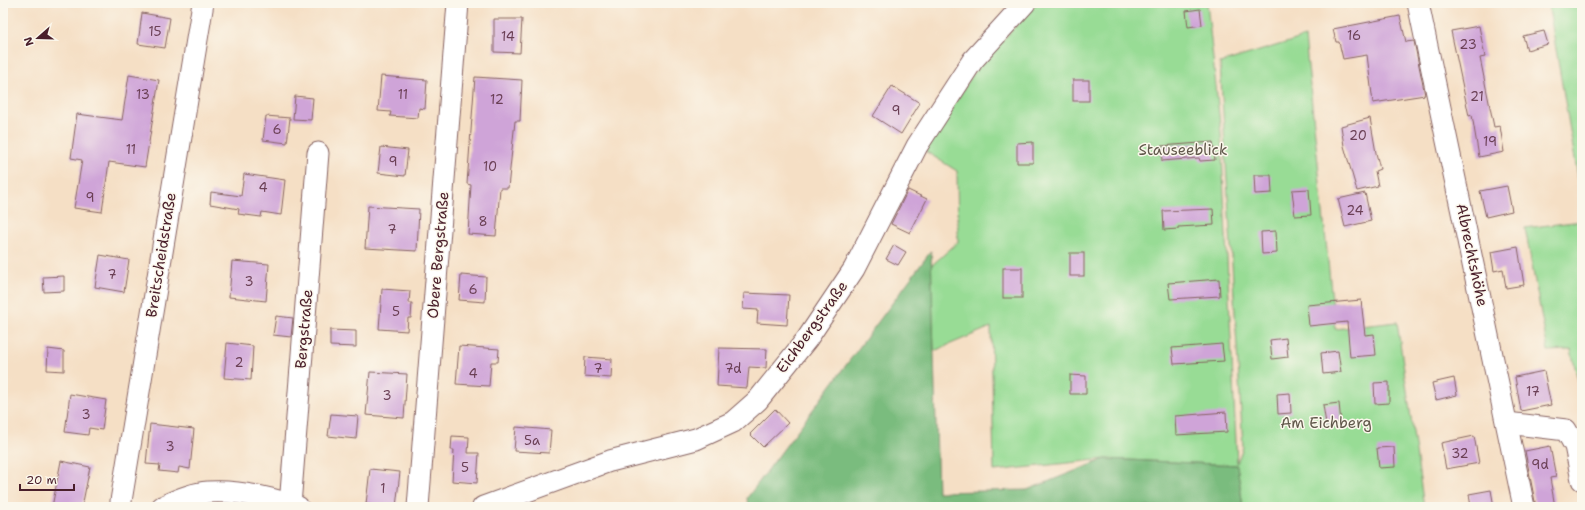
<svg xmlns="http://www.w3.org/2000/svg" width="1585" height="510" font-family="'Shantell Sans',sans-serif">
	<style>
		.green { fill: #98dc95; stroke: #717e60 }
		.forest { fill: #7abc7e; stroke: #626e54 }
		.building { fill: #cfa4d8 }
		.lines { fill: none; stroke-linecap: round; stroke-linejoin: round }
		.minor-casing { stroke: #866261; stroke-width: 23 }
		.minor { stroke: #fff; stroke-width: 21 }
		.labels { text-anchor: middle; stroke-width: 3; stroke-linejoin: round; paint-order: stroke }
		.number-label { font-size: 13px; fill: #6b4056 }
		.park-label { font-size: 15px; fill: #61584b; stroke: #fbf7ec }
		.street-label { font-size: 15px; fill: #4a1f2b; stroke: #fbf7ec }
	</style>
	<rect width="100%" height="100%" fill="#fbf7ec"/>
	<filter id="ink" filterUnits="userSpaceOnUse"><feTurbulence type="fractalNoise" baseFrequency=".025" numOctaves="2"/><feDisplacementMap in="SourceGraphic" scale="8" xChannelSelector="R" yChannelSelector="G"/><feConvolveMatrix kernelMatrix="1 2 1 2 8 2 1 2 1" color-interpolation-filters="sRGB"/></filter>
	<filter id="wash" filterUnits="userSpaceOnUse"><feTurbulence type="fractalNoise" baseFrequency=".012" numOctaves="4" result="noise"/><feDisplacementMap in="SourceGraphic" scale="16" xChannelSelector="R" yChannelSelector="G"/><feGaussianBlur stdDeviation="0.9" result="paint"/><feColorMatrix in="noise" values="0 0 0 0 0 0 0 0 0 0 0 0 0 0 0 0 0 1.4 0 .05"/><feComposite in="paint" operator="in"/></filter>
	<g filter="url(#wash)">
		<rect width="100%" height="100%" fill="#f5dfc5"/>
		<g class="green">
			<polygon points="1037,3 1207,3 1221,133 1237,463 1243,447 1220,63 1305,37 1335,329 1397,322 1424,507 1243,507 1237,465 1105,459 994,471 991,327 934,351 931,266 958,242 957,171 925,151 976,69"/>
			<polygon points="1548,3 1582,3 1582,200"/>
			<polygon points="1582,221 1582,398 1571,350 1548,351 1525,228"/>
		</g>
		<polygon class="forest" points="931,251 938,492 1027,490 1105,459 1237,465 1243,507 748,507 747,498"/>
		<g id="blocks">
			<g class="building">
				<polygon points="1200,9 1202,25 1188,27 1186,11"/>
				<polygon points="142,13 170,18 165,48 138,44"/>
				<polygon points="1400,16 1406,42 1414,41 1425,95 1373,103 1367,55 1343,59 1339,42 1336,42 1333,29"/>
				<polygon points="494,19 522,19 520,53 494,52"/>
				<polygon points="1479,26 1485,57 1480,58 1494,127 1500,126 1504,152 1479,157 1472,115 1469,116 1451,31"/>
				<polygon points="1544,31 1548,44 1527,50 1523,36"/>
				<polygon points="129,75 159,80 145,167 109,162 102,212 74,208 82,160 71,158 77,114 122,120"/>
				<polygon points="381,76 427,80 425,109 419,108 418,118 390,116 391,112 378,111"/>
				<polygon points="475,77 522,80 520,121 515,121 508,188 500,188 496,236 468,234 471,185 467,184"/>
				<rect x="1073" y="80" width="16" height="21"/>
				<polygon points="892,86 920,103 901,134 873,116"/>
				<polygon points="295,96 313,98 311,120 293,119"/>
				<polygon points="266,116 290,118 287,143 263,140"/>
				<polygon points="1370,118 1376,153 1380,169 1375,171 1378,186 1357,191 1344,146 1341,126"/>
				<polygon points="1033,142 1033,163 1017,163 1017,143"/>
				<polygon points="1213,142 1215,160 1200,161 1199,158 1162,161 1161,146"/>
				<polygon points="381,147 408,150 405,176 378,173"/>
				<polygon points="244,174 285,180 281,215 262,212 261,217 238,214 239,209 210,204 211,192 241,196"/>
				<polygon points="1254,175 1271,175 1272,193 1255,194"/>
				<polygon points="1507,186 1512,211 1486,217 1480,191"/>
				<polygon points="1309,189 1311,215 1295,216 1292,190"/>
				<polygon points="908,190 927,199 910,233 891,224"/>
				<polygon points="1365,193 1371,221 1345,227 1338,199"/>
				<polygon points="368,206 419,209 417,251 365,248"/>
				<polygon points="1213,209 1214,225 1178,227 1178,229 1164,230 1163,211"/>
				<polygon points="1276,231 1277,253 1262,254 1261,232"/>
				<polygon points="894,245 906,252 898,265 886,259"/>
				<polygon points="1518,247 1524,285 1506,288 1503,269 1494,271 1491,252"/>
				<rect x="1070" y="253" width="14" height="23"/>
				<polygon points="100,255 129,260 124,292 95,287"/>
				<polygon points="232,261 269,264 266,301 229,297"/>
				<rect x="1003" y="268" width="19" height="30"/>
				<polygon points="461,275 486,277 485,302 459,300"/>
				<polygon points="64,276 64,291 44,292 43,277"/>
				<polygon points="1219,279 1220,296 1170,299 1168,283"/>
				<polygon points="382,289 410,291 409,303 412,303 411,318 408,318 407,331 379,329"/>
				<polygon points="744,293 789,295 787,325 757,323 758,310 743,309"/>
				<polygon points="1361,300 1365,335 1374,334 1376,355 1350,357 1347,322 1309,326 1307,305"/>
				<polygon points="276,316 293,318 291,337 273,335"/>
				<polygon points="330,330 356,331 356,347 330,346"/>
				<polygon points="1286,338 1288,357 1272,359 1270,340"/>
				<polygon points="227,343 253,346 251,380 224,378"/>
				<polygon points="1222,344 1224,361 1174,364 1172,348"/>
				<polygon points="459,346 499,349 498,362 491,362 489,386 456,384"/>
				<polygon points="719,348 767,349 766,368 749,367 747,388 717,386"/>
				<polygon points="48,349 64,351 64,371 47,370"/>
				<polygon points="1338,351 1341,372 1323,374 1321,353"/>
				<polygon points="585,357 612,359 611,378 584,376"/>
				<polygon points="1544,371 1551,405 1521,411 1515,377"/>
				<polygon points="370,372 407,374 404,418 366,415"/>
				<polygon points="1070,375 1086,376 1086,394 1070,394"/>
				<polygon points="1454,378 1457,395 1436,400 1432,383"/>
				<polygon points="1389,382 1389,403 1375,404 1374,383"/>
				<polygon points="1290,393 1291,413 1278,414 1277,394"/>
				<polygon points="70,394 106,400 102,430 89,428 88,435 65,432"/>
				<polygon points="1339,403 1341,423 1326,424 1323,405"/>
				<polygon points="775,409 788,423 763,447 750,434"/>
				<polygon points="1226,412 1227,432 1176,435 1175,416"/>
				<polygon points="331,414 358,416 356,439 328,436"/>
				<polygon points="150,424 194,429 190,469 179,467 178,473 159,471 160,465 146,464"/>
				<polygon points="516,427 551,430 549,453 514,451"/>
				<polygon points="452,436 469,437 468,453 479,453 477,483 452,481 454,450 451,450"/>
				<polygon points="1474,436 1479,463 1446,469 1441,443"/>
				<polygon points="1550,446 1556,477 1550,478 1555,507 1536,507 1525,451"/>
				<polygon points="1394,447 1395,467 1379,468 1377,448"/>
				<polygon points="61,461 90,467 82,507 52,507"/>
				<polygon points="370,469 400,472 396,507 366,504"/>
				<polygon points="1491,490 1494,507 1471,507 1469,494"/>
			</g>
		</g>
	</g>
	<g filter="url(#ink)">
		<use href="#blocks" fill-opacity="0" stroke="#866261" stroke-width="1"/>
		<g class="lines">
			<defs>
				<g id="minor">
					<polyline points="1418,3 1524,507"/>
					<polyline points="1507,423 1566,430 1575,446 1582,480"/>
					<polyline points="290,505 318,153"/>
					<polyline points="121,507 121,501 203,3"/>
					<path d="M162,507C176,500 192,493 208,492C237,490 271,498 298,507"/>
					<polyline points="418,507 458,3"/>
					<polyline points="483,507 610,461 696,439 733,422 758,400 807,339 854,269 917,146 973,60 1025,3"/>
				</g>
			</defs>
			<use href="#minor" class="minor-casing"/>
			<use href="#minor" class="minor"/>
		</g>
	</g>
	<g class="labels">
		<g class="number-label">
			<text x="155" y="36">15</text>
			<text x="1354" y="40">16</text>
			<text x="508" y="41">14</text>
			<text x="1468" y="49">23</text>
			<text x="143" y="99">13</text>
			<text x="403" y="99">11</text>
			<text x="1477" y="101">21</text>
			<text x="497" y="104">12</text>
			<text x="896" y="115">9</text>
			<text x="277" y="134">6</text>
			<text x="1358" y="140">20</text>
			<text x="1490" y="146">19</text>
			<text x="131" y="154">11</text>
			<text x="393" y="166">9</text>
			<text x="490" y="171">10</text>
			<text x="263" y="192">4</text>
			<text x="90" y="202">9</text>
			<text x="1355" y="215">24</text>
			<text x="483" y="226">8</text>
			<text x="392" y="234">7</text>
			<text x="112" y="279">7</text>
			<text x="249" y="286">3</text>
			<text x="473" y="294">6</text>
			<text x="396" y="316">5</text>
			<text x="239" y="367">2</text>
			<text x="598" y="373">7</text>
			<text x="733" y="373">7d</text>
			<text x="473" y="378">4</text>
			<text x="1533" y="396">17</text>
			<text x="387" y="400">3</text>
			<text x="86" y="419">3</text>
			<text x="532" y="445">5a</text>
			<text x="170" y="451">3</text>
			<text x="1460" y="458">32</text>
			<text x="1540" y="469">9d</text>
			<text x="465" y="472">5</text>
			<text x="383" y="493">1</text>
		</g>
		<g class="park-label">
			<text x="1183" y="155">Stauseeblick</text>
			<text x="1326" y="428">Am Eichberg</text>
		</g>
		<g class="street-label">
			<text transform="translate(161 255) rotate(-81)" y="5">Breitscheidstraße</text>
			<text transform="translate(438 255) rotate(-85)" y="5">Obere Bergstraße</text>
			<text transform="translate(1472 255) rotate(78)" y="5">Albrechtshöhe</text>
			<text transform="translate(812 327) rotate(-54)" y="5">Eichbergstraße</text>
			<text transform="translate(304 329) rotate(-85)" y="5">Bergstraße</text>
		</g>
	</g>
	<rect width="1585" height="510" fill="none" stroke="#fbf7ec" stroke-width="16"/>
	<g transform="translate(38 38) rotate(250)" stroke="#fbf7ec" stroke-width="3" paint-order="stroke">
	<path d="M0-3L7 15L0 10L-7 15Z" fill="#4a1f2b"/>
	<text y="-6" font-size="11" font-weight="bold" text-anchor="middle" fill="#4a1f2b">N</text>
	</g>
	<path d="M20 484v6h54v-6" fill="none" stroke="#4a1f2b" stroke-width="2"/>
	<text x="26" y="484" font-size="12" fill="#4a1f2b" stroke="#fbf7ec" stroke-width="3" paint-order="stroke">20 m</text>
</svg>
